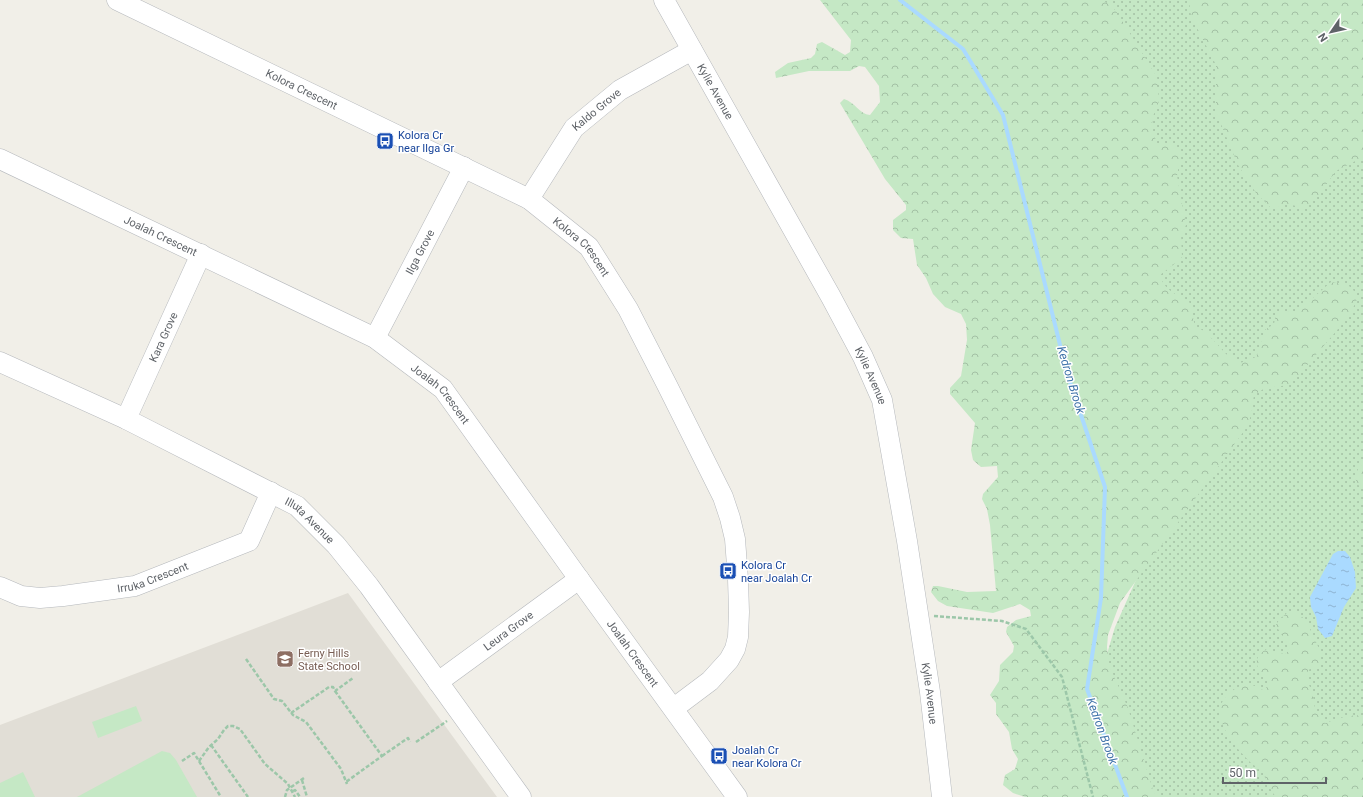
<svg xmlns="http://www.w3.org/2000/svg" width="1363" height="797" font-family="Roboto,sans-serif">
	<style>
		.education { fill: #e1ded6 }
		.grass { fill: url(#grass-dots) }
		.forest { fill: url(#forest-crowns) }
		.park { fill: #c5e8c5 }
		.water { fill: url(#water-ripples) }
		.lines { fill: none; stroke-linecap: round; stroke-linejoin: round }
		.stream { stroke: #aadaff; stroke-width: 4 }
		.minor-casing { stroke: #b5b8bc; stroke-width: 21 }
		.path { stroke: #9cc7a9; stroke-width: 2.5; stroke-dasharray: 4 2; stroke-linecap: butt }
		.minor { stroke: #fff; stroke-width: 20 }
		.labels { text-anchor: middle; stroke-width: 3; stroke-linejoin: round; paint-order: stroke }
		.street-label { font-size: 11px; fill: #5f6368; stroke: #fff }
		.transit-label { font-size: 11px; fill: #164399; stroke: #fff; text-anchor: start }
		.education-label { font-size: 11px; fill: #785e54; stroke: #fff; text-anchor: start }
		.water-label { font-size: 12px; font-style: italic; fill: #4174aa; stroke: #fff }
	</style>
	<defs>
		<pattern id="grass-dots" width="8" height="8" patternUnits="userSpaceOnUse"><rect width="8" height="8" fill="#c5e8c5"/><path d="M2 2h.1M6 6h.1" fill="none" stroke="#a3c0a4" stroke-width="1.8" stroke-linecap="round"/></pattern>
		<pattern id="forest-crowns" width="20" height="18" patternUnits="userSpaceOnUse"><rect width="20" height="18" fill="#c5e8c5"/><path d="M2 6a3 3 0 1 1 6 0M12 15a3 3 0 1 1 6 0" fill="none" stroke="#a3c0a4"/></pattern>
		<pattern id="water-ripples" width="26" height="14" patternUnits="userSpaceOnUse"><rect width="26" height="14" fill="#aadaff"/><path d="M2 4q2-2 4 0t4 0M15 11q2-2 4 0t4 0" fill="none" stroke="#8eb4d2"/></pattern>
	</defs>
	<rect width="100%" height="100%" fill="#f1efe8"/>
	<polygon class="education" points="348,593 497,797 0,797 0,725"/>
	<polygon class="grass" points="978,0 1363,0 1363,797 1141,797 1104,664 1115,627 1157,533"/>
	<g class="forest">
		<path d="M820,0H1101L1111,5L1118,14L1157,77L1159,101L1152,119L1153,132L1157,143L1174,145L1181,153L1177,176L1186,225L1181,236L1182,258L1160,275C1163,289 1176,295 1189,301L1195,326L1206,332L1226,354L1240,363L1256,357L1265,330L1274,324L1276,313L1298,311L1331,282L1348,285L1356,293L1357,299L1350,315L1297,377L1289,385L1265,388L1254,395L1249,424L1120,603L1108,635L1107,647L1109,665L1128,708L1153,790L1157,797H1025L1013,793L1003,785L1005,775L1015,769L1018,759L1012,749L1009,732L996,714V703L990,695L999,681L1000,665L1013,652L1014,646L1006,632L1007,627L1016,620L1031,616L1030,610L1020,604L993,613L947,606L938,601L931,592L933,586H938L967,592L996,591L990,525L987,509L982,499L983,494L998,477L997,466L981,467L973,460L971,450L975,423L950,394V388L961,376L967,340L966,324L961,314L945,307L933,294L926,278L917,265L913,239L901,238L893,230V220L906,210V205L885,179L840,103L844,99C855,102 859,114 870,115L880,102L879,86L865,67L859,66L850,71H809L776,78L775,72L788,63L811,58L815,54L817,44L822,42L845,55L850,52L851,40Z"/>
		<polygon points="1189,0 1363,0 1363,157 1336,171 1317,197 1304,208 1288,204 1272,209 1256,193 1238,165 1216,112 1216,65 1191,16"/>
		<path d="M1363,463V486L1360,487C1352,478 1356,471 1363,463Z"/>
		<path d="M1288,612C1305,613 1308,624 1313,636C1318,647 1324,654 1318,666L1308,670C1308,674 1307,679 1308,683C1309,686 1311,688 1312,691C1315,705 1313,712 1325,723L1347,716L1363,715V797H1276C1272,792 1269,787 1266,781C1265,778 1264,773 1261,770C1258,767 1254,766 1251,763C1234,746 1203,711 1232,691C1244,682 1251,683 1263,690L1267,687C1267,686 1267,681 1267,680C1266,677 1262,675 1261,672C1253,663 1257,654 1267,649L1284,654L1289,651C1288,641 1280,634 1276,625L1279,620Z"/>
	</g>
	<g class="park">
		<polygon points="136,706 142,721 98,738 92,722"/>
		<polygon points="162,751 170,753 176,760 197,797 77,797"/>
		<polygon points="23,772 35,797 0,797 0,783"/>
	</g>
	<polygon class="water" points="1338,551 1345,551 1350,557 1355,572 1356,588 1344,607 1332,636 1325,638 1318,629 1316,617 1311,607 1310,597 1333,554"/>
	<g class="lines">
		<polyline class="stream" points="900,0 963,49 1003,115 1067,373 1105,487 1101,598 1087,689 1127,797"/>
		<defs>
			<g id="minor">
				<path id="s1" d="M117,0L529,199L589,247L628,309L667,385L723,497L730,518L735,539L738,579L739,612L738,637L735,649L729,660L710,681L674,708"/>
				<path id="s2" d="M664,0L831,297L863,357L882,400L907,541L930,692L942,797"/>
				<path id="s3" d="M0,159L375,338L443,389L579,579L737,797"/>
				<path id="s4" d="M529,199L574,128L620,90L692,50"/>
				<path id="s5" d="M375,338L464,167"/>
				<path id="s6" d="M0,362L126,419L297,506L336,545L369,586L521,797"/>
				<path id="s7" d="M126,419L201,254"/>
				<path id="s8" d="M0,587L21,596L40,598L63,596L135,586L249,541L271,492"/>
				<path id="s9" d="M438,682L579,579"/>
			</g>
		</defs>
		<use href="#minor" class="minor-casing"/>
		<g class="path">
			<polyline points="934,616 1002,621 1026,629 1062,677 1093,797"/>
			<polyline points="246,659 274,699 282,701 293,715 306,722 341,769 347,784"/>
			<polyline points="335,691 382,756 346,782"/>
			<polyline points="291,713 329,687 333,687 335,691 353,678"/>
			<polyline points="416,742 447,721"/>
			<polyline points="211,745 248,797"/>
			<polyline points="382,756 408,738 410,742"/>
			<polyline points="182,761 194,753 221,797"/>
			<polyline points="199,761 209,747 218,739 224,730 228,726 233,726 240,729 265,764 288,784 295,797"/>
			<polyline points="302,780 307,797"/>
			<polyline points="293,791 295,790 300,797"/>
			<polyline points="285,797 287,790 304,778"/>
		</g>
		<use href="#minor" class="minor"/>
	</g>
	<defs>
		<symbol id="bus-square" viewBox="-11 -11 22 22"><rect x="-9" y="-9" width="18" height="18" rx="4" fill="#1a4fb4" stroke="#fff"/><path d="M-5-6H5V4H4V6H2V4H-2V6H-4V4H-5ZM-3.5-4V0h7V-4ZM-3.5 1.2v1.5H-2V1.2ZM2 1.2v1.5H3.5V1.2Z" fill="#fff"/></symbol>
		<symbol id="school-square" viewBox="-11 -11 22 22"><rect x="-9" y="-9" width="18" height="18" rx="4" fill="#8d6e63" stroke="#fff"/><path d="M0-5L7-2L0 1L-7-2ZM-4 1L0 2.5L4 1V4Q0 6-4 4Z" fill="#fff"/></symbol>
	</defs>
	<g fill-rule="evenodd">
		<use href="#bus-square" x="375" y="131" width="20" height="20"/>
		<use href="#bus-square" x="718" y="561" width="20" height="20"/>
		<use href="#school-square" x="275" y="649" width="20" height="20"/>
		<use href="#bus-square" x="709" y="746" width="20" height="20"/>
	</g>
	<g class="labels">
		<g class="street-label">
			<text dy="4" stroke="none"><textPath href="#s1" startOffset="205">Kolora Crescent</textPath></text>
			<text dy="4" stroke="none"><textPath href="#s2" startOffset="105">Kylie Avenue</textPath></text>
			<text dy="4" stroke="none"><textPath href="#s4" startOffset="113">Kaldo Grove</textPath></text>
			<text dy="4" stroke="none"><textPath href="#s3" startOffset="178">Joalah Crescent</textPath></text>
			<text dy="4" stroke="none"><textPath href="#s1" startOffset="529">Kolora Crescent</textPath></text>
			<text dy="4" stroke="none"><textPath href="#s5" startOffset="97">Ilga Grove</textPath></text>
			<text dy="4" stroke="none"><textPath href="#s7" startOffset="90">Kara Grove</textPath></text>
			<text dy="4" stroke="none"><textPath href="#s2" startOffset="429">Kylie Avenue</textPath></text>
			<text dy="4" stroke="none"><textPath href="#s3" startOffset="502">Joalah Crescent</textPath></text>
			<text dy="4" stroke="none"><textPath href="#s6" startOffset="349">Illuta Avenue</textPath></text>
			<text dy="4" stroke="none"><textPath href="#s8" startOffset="157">Irruka Crescent</textPath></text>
			<text dy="4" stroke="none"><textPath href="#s9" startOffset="87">Leura Grove</textPath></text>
			<text dy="4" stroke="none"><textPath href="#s3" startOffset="826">Joalah Crescent</textPath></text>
			<text dy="4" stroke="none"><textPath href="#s2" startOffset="753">Kylie Avenue</textPath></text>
		</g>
		<g class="transit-label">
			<text x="398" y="139">Kolora Cr<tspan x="398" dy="13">near Ilga Gr</tspan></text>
			<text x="741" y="569">Kolora Cr<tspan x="741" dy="13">near Joalah Cr</tspan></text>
			<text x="732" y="754">Joalah Cr<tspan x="732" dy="13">near Kolora Cr</tspan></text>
		</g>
		<g class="education-label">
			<text x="298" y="657">Ferny Hills<tspan x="298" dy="13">State School</tspan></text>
		</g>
		<g class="water-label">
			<text transform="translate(1071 380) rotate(73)" y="4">Kedron Brook</text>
			<text transform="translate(1102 731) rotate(70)" y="4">Kedron Brook</text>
		</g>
	</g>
	<g transform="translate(1331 32) rotate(236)" stroke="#ffffff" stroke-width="3" paint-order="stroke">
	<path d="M0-3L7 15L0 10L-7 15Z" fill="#5f6368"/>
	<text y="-6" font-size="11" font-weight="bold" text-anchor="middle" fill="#5f6368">N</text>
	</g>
	<path d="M1223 777v6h103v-6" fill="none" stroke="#5f6368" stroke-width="2"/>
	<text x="1229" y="777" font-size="12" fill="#5f6368" stroke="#ffffff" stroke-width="3" paint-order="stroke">50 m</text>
</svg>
